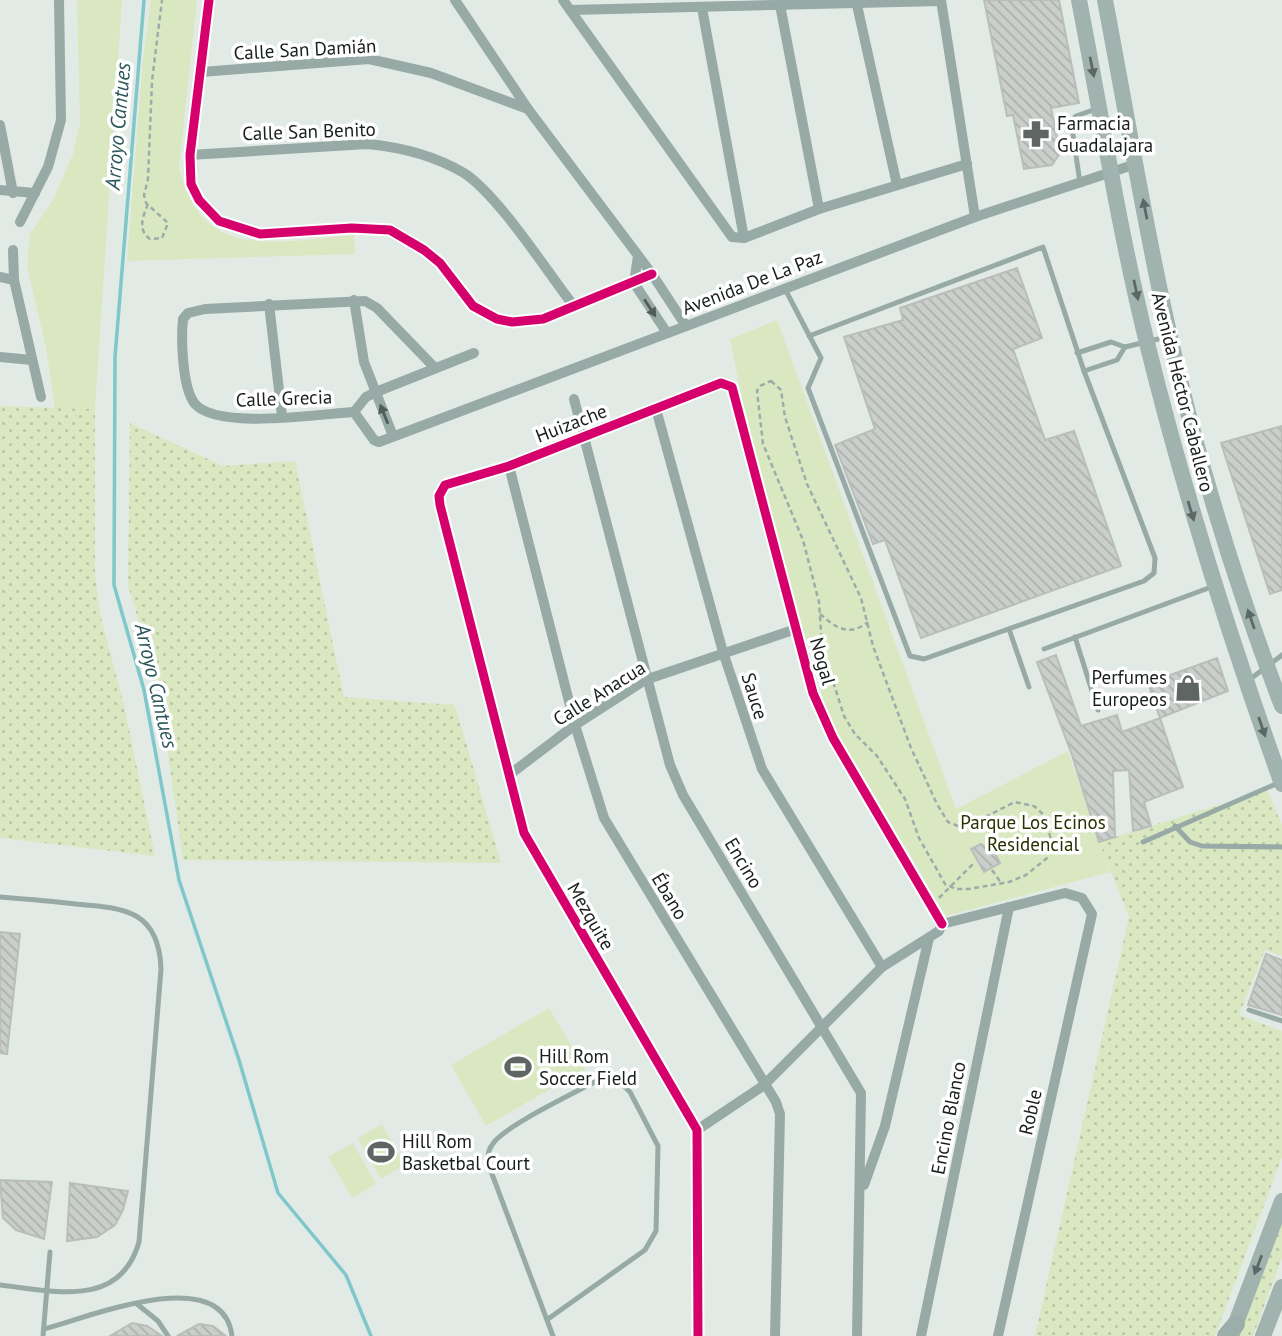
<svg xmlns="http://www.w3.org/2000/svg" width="1282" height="1336" font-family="'PT Sans',sans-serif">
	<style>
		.grass { fill: url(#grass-dots) }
		.green { fill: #d9e8c1 }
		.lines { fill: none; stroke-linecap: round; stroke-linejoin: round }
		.stream { stroke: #7fc7cb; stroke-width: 3.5 }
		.building { fill: url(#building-back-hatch); stroke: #b9bebb; stroke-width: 2 }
		.path { stroke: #9eaca9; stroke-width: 2.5; stroke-dasharray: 5 3.5; stroke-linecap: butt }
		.lane { stroke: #97aaa6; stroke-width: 5 }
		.street { stroke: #97aaa6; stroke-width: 10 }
		.secondary { stroke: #a1b3af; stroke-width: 16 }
		.primary { stroke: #9baeaa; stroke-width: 18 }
		.cycleway-casing { stroke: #fff; stroke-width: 13 }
		.cycleway { stroke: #d6006c; stroke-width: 9 }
		.oneway { fill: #5c6865 }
		.oneway2 { fill: #515d5a }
		.labels { text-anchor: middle; stroke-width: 7; stroke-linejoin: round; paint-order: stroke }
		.street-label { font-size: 19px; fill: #181e1b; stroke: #fff }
		.poi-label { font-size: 19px; fill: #181e1b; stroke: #fff; text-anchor: start }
		.park-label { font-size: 19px; fill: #283200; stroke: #fff }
		.water-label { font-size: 21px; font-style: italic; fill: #2b575a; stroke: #fff }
	</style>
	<defs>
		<pattern id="grass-dots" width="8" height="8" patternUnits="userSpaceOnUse" patternTransform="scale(1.75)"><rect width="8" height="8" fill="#d9e8c1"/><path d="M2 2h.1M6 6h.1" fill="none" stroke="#bac7a5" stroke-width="1.8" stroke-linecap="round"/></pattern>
		<pattern id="building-back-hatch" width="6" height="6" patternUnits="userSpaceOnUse" patternTransform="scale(1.75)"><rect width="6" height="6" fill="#cacfcb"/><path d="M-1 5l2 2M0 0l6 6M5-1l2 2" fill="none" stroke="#adb1ae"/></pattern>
	</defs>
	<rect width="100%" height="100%" fill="#e2eae6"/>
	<g class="grass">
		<polygon points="0,406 95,409 95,575 101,618 124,705 155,856 0,838"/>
		<polygon points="130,423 223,466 295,461 344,697 455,705 501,863 183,860 159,690 128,585"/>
		<polygon points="1267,790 1282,825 1282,956 1265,950 1239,1015 1282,1031 1282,1157 1215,1336 1035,1336 1129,917 1099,842"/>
		<polygon points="1282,1221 1282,1258 1253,1336 1238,1336"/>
	</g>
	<g class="green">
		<polygon points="77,0 122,0 95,409 55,408 46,347 27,267 30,234 53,200 73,154 80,123"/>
		<path d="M151,0H197L179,167C200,264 279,241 354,235L355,254L127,261L142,68Z"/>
		<polygon points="777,320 956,809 1068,751 1110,872 946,916 828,717 753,452 730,339"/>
		<polygon points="549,1008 585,1069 486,1126 451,1065"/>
		<polygon points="382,1124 405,1165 381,1179 358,1138"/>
		<polygon points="353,1143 376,1184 352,1198 328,1157"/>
	</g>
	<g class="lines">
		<polyline class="stream" points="144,0 115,357 114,585 144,690 179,880 239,1060 278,1193 346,1275 371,1336"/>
	</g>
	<g class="building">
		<polygon points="984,0 1059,0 1079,103 1051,108 1060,153 1052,165 1024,169 1013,115 1007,116"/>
		<polygon points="1017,268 1042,338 1013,349 1045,440 1074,431 1121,566 921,638 885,540 873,544 835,445 875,429 844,337 903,320 900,308"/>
		<polygon points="1282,426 1282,590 1270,594 1221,443"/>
		<polygon points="1056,655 1081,726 1117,715 1122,732 1160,718 1183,787 1144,802 1151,826 1133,831 1129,770 1113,771 1115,837 1099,842 1072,755 1037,662"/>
		<polygon points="1217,658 1228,691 1160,718 1148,683"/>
		<polygon points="981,844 990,850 993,849 1000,863 984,872 971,849"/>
		<polygon points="0,932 20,934 7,1054 0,1053"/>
		<polygon points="1266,954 1282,960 1282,1015 1248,1005"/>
		<polygon points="0,1180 52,1182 44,1239 16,1230 3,1218"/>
		<polygon points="70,1183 128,1191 123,1210 115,1225 97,1237 67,1241"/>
		<polygon points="132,1323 147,1326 162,1336 110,1336"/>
		<polygon points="199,1324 213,1326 226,1336 177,1336"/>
	</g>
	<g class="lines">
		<g class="path">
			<path d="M148,204C143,216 137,230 150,239L162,238L168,223L146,203L144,195L148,179L152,81L162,0"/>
			<polygon points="771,381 781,390 785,417 807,484 861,598 873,646 911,748 937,804 948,822 958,826 971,824 1015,802 1034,806 1045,816 1052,844 1047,858 1026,875 1009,882 969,889 956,889 945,884 919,838 905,799 877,756 855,734 844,716 822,647 819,602 803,540 763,444 757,391 760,386"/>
			<path d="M820,614C836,628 849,637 868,622"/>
			<polyline points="992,870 1002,884"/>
			<polyline points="939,898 975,862"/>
		</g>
		<g class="lane">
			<polyline points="1080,183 1071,121 1076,116 1096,109"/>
			<polyline points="785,289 821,358 808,388 910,656 924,659 1144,581 1154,573 1155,558 1084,371 1043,247 809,336"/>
			<polyline points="1077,353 1111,342 1125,347 1167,337"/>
			<polyline points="1084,371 1117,360 1125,347"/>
			<polyline points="1009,629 1029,687"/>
			<polyline points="1075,637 1098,710"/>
			<polyline points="1044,649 1214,586"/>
			<polyline points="1249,680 1282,655"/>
			<polyline points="1175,826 1190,842 1202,846 1282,847"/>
			<polyline points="1143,842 1278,783"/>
			<path d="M0,897C25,899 50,901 76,904C124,908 159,910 161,969L139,1242C120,1309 54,1291 0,1285"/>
			<polyline points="1249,1010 1282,1021"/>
			<polyline points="137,1304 158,1321 168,1336"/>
			<path d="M548,1319L645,1250L656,1231L658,1146L630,1092L615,1077L602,1078C579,1091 503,1126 492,1145C487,1151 488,1159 489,1166L553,1336"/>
			<path d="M44,1329C87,1318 223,1261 232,1336"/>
			<polyline points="43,1336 50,1252"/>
		</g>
		<g class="street">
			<polyline points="209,0 190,155 191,184 199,200 219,221 260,234 352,228 390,230 424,250 440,263 473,306 497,319 512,322 543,319 652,274"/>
			<polyline points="455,0 528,109 652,274 686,326"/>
			<polyline points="563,0 732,237 744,238 819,209 967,164"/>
			<polyline points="941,0 975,217"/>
			<polyline points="780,5 819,209"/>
			<polyline points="857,5 897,185"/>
			<polyline points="702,8 744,238"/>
			<polyline points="570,10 941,1"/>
			<polyline points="201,72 369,59 431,73 528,109"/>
			<polyline points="0,125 13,193"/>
			<path d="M190,155L367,144C400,147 435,156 464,173C498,195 546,270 573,305"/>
			<polyline points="0,190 35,193"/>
			<polyline points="20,222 48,167 61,120 59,0"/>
			<polyline points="13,250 14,280 41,397"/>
			<polyline points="638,256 634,283 667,333"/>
			<polyline points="0,277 14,280"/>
			<polyline points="354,300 364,362 393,436"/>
			<polyline points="269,304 282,416"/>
			<polyline points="0,357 32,360"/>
			<path d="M435,368L377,308L365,301L205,309L188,313L183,319C181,339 182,388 195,404C218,430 319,414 354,412L366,397L376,392L474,353"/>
			<polyline points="574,399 670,765 683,795 861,1093 857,1336"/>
			<polyline points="656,409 723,652 762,769 882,967"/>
			<polyline points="354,412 374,440 379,442 975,217 1136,164"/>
			<polyline points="509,466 575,725 604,818 776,1102 780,1114 775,1336"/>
			<polyline points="509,775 575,725 645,680 796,629"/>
			<polyline points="942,924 1065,893 1082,898 1092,914 998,1336"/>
			<polyline points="697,1130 763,1086 882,967 939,931 942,924"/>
			<polyline points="864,1185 885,1126 929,938"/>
			<polyline points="698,1336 697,1130 524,833 440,505 439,496 445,485 509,466 721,383 732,387 813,693 833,738 942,924"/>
			<polyline points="921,1336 1009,907"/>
		</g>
		<g class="secondary">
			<path d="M1079,0C1101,114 1119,230 1147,343C1184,493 1230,639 1282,784"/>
			<path d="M1105,0C1132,143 1155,287 1192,428C1217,522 1247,615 1282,706"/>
			<polyline points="1231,1336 1282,1201"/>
			<polyline points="1263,1336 1282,1287"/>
		</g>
		<polyline class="primary" points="1226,1336 1236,1324"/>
		<defs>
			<g id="cycleway">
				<polyline points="209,0 190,155 191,184 199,200 219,221 260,234 352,228 390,230 424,250 440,263 473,306 497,319 512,322 543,319 652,274"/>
				<polyline points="698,1336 697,1130 524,833 440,505 439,496 445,485 509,466 721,383 732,387 813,693 833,738 942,924"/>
			</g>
		</defs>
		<use href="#cycleway" class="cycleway-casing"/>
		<use href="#cycleway" class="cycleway"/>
	</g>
	<defs><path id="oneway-solid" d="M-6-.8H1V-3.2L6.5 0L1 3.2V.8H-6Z" transform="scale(1.75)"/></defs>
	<g class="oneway">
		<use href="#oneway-solid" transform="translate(1092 67) rotate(79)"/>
		<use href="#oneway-solid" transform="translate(1145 209) rotate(-101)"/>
		<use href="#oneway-solid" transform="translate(1136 290) rotate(78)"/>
		<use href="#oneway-solid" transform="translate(1191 511) rotate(73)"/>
		<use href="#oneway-solid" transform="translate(1251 619) rotate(-109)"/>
		<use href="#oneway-solid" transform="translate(1262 727) rotate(71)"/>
		<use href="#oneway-solid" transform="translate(1258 1265) rotate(111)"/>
	</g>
	<g class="oneway2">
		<use href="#oneway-solid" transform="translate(650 308) rotate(57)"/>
		<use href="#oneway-solid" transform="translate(384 414) rotate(-112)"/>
	</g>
	<defs>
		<symbol id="pharmacy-bare" viewBox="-9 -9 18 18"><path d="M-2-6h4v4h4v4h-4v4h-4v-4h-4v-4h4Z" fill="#5f6562" stroke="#fff" stroke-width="2.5" paint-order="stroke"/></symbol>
		<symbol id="shop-bare" viewBox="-9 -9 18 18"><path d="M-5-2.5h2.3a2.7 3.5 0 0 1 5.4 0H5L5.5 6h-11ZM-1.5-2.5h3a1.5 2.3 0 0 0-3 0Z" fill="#5f6562" stroke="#fff" stroke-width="2.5" paint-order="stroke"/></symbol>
		<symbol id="stadium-bare" viewBox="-9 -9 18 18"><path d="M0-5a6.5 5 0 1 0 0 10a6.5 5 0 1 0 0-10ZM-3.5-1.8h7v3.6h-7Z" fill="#5f6562" stroke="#fff" stroke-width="2.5" paint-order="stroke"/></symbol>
	</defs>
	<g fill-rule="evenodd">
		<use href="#pharmacy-bare" x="1017" y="115" width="38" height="38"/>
		<use href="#shop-bare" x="1169" y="669" width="38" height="38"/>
		<use href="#stadium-bare" x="499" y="1048" width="38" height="38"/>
		<use href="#stadium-bare" x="362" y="1133" width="38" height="38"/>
	</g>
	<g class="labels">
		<g class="street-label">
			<text transform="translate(305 49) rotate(-3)" y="7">Calle San Damián</text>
			<text transform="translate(309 131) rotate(-2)" y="7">Calle San Benito</text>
			<text transform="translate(752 282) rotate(-21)" y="7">Avenida De La Paz</text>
			<text transform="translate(1183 392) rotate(76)" y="7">Avenida Héctor Caballero</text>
			<text transform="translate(284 398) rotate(-2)" y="7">Calle Grecia</text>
			<text transform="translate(571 423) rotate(-21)" y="7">Huizache</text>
			<text transform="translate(823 661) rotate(74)" y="7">Nogal</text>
			<text transform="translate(599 693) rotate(-32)" y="7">Calle Anacua</text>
			<text transform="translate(755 696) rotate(73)" y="7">Sauce</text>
			<text transform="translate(744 863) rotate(59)" y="7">Encino</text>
			<text transform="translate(670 896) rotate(59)" y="7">Ébano</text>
			<text transform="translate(591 916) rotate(60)" y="7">Mezquite</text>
			<text transform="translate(1030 1112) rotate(-77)" y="7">Roble</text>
			<text transform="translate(948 1118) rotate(-79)" y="7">Encino Blanco</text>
		</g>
		<g class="poi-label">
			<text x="1057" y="130">Farmacia<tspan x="1057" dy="22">Guadalajara</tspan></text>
			<text x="1167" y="684" text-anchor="end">Perfumes<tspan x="1167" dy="22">Europeos</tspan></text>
			<text x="539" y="1063">Hill Rom<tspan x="539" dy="22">Soccer Field</tspan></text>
			<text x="402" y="1148">Hill Rom<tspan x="402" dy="22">Basketbal Court</tspan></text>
		</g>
		<g class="park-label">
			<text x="1033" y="829">Parque Los Ecinos<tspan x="1033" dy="22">Residencial</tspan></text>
		</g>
		<g class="water-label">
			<text transform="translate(118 126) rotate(-85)" y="7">Arroyo Cantues</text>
			<text transform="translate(156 686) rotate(77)" y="7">Arroyo Cantues</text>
		</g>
	</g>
</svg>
